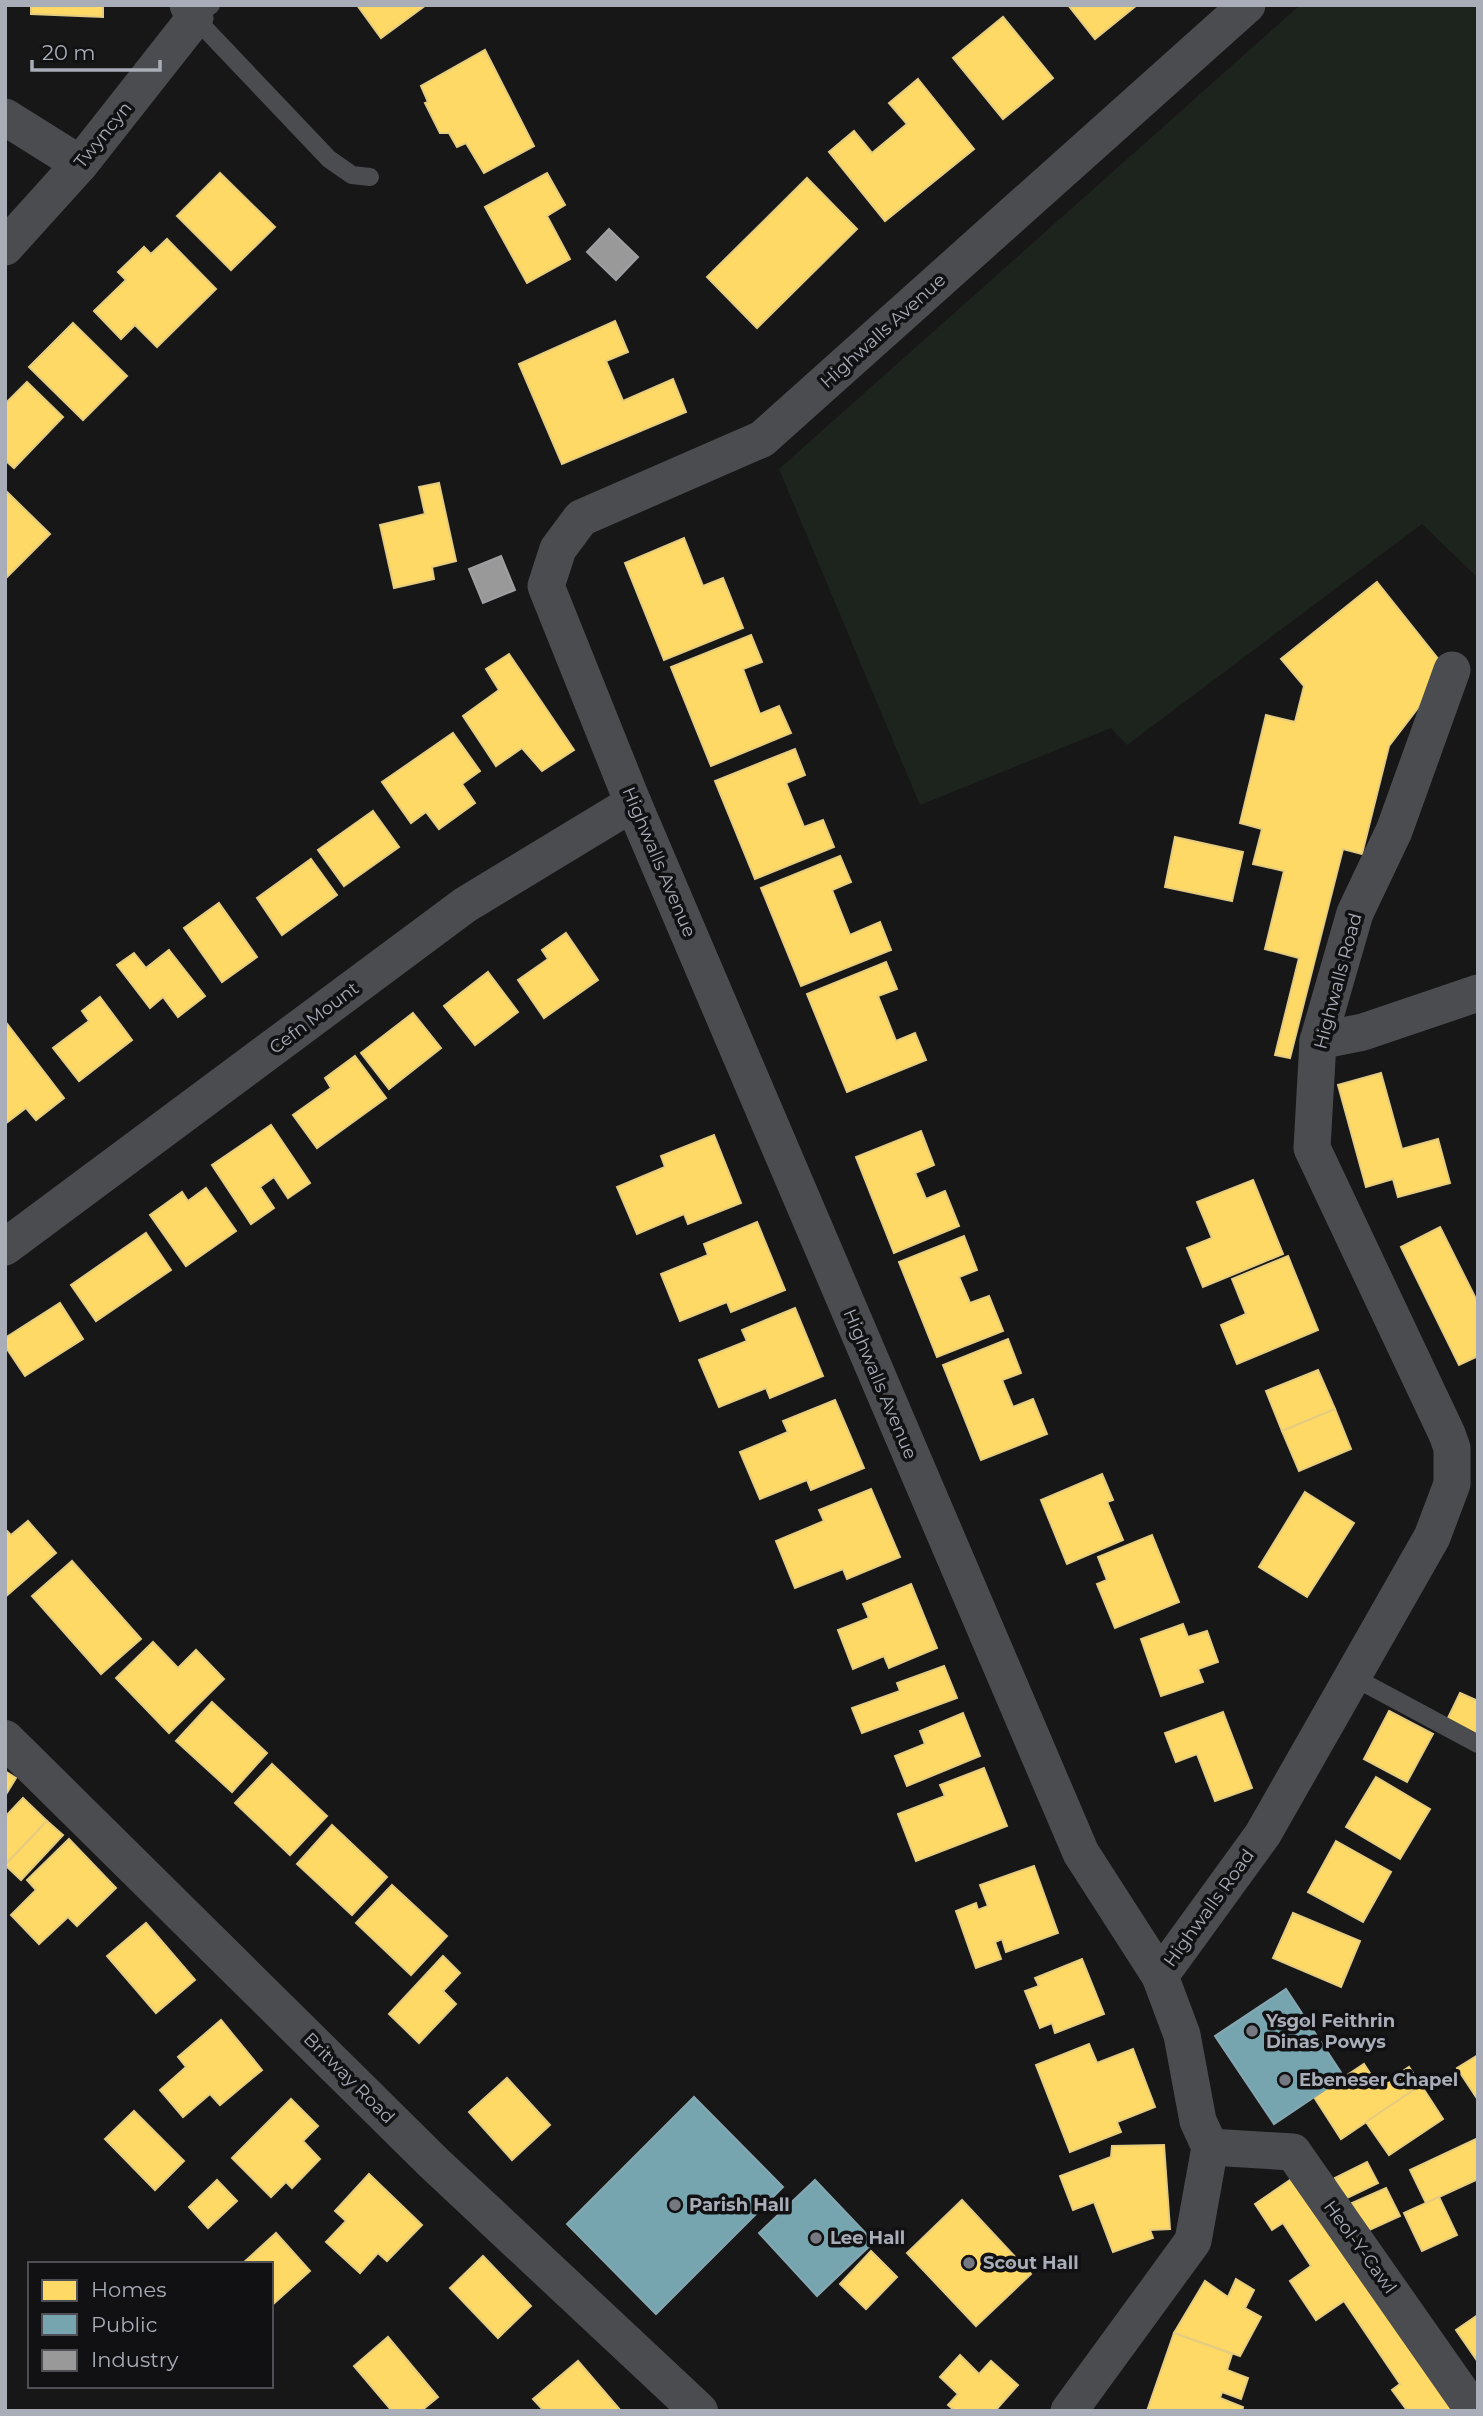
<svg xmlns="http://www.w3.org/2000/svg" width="1483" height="2416" font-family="Montserrat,sans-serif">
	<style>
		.green { fill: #1d241e }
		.homes { fill: #ffd966; stroke: #e5cc7f; stroke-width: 2 }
		.public { fill: #76a5af; stroke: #85a7b2; stroke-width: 2 }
		.industry { fill: #999; stroke: #9e9fa2; stroke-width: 2 }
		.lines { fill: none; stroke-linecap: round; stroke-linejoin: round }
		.service { stroke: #4b4c50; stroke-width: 18 }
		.minor { stroke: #4b4c50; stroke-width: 37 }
		.tertiary { stroke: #4b4c50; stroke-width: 38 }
		.poi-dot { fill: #757880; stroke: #111113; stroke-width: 2.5 }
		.labels { text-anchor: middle; stroke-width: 7; stroke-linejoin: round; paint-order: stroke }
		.street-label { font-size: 18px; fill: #a8adb8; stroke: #111113 }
		.poi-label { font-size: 18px; font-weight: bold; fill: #a8adb8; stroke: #111113; text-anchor: start }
	</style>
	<rect width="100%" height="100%" fill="#171717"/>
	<polygon class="green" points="1300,5 1478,5 1478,578 1422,524 1127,745 1111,728 920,805 779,469"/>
	<g class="homes">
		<polygon points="31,5 103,5 103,17 31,14"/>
		<polygon points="357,5 426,5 381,38"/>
		<polygon points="1068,5 1137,5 1095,39"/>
		<polygon points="1003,17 1053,78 1003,119 953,58"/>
		<polygon points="485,50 534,146 484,173 466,143 457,147 449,133 440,133 425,103 428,102 421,86"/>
		<polygon points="918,79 974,149 885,221 829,152 854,131 872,153 907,124 889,103"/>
		<polygon points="220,173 275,227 231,270 177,216"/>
		<polygon points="547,173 565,205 547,216 570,259 527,283 485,207"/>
		<polygon points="807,178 857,229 757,328 707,277"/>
		<polygon points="167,239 216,289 157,347 135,325 121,339 94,311 126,280 118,272 144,247 151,254"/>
		<polygon points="615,321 628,352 606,361 623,401 673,379 686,412 562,464 519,364"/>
		<polygon points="73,323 127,376 83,420 29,367"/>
		<polygon points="27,382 63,417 14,468 5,460 5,404"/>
		<polygon points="439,483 456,561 432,567 434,579 394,588 380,525 425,514 419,487"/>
		<polygon points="5,490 50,534 5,579"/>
		<polygon points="684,538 703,586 723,578 743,628 664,660 625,563"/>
		<polygon points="1377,582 1447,670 1389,746 1362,854 1343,849 1290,1058 1275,1055 1299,958 1265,949 1284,871 1253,864 1262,829 1240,823 1266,715 1295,722 1304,686 1281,659"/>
		<polygon points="751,635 762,662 743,669 760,714 779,706 791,733 711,766 671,667"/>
		<polygon points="509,654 574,750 542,771 522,748 496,766 463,716 499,690 486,669"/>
		<polygon points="453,733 480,771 462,784 475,803 439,829 426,812 411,823 382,782"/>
		<polygon points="795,749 805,775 786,783 804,827 823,820 834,847 755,879 715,781"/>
		<polygon points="373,811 399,847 344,886 318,850"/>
		<polygon points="1175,837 1243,852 1232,901 1165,887"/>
		<polygon points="840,856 851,882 832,890 850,935 880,922 891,950 801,986 761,888"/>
		<polygon points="311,859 337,895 282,935 257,898"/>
		<polygon points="219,903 257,957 222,982 184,928"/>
		<polygon points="566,933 598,980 544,1018 518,980 548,959 542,950"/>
		<polygon points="169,950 205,996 178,1017 163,997 150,1008 117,965 134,953 146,968"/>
		<polygon points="886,962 897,989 878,996 896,1041 915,1033 926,1060 847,1092 807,994"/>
		<polygon points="488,972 518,1012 475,1045 444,1006"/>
		<polygon points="100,997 132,1040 79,1081 53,1048 89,1021 82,1011"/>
		<polygon points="413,1013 441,1048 389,1089 361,1053"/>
		<polygon points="5,1021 64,1098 36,1120 26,1108 5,1124"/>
		<polygon points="355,1056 386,1098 317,1148 293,1115 331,1088 325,1078"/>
		<polygon points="1381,1073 1402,1149 1438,1139 1450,1183 1398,1197 1393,1179 1366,1187 1338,1085"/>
		<polygon points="271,1125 310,1183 288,1198 274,1177 260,1187 274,1208 251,1224 212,1165"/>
		<polygon points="921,1131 934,1165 915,1173 926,1199 945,1191 959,1226 894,1253 856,1157"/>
		<polygon points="714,1135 741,1203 688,1224 684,1214 637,1234 617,1187 665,1167 661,1156"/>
		<polygon points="1253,1180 1283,1254 1203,1287 1187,1248 1212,1238 1197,1202"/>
		<polygon points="206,1188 236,1231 186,1266 150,1215 182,1192 188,1201"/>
		<polygon points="757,1222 785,1290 731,1312 727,1302 680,1321 661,1274 708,1255 704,1244"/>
		<polygon points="1440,1227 1478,1303 1478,1356 1459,1365 1401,1247"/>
		<polygon points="146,1233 171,1270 96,1321 71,1285"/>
		<polygon points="964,1236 977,1270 959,1277 970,1303 989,1296 1003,1331 937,1357 899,1262"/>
		<polygon points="1288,1256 1318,1330 1237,1364 1221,1325 1246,1314 1232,1279"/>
		<polygon points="60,1303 83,1339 25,1376 5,1346 5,1338"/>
		<polygon points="795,1308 823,1376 770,1398 766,1388 719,1407 699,1360 747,1341 742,1330"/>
		<polygon points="1008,1339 1021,1373 1002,1380 1013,1407 1033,1399 1047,1434 981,1460 943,1365"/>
		<polygon points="1318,1370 1335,1409 1282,1431 1266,1391"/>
		<polygon points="835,1400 864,1468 811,1490 807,1480 760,1499 740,1452 788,1432 783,1421"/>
		<polygon points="1335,1409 1351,1449 1299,1471 1282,1431"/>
		<polygon points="1102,1474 1113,1500 1107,1502 1123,1540 1067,1564 1041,1500"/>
		<polygon points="871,1489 900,1557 847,1579 843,1569 795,1588 776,1541 824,1521 819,1510"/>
		<polygon points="1305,1492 1354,1523 1307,1597 1259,1567"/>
		<polygon points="28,1521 56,1553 5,1597 5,1529 11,1535"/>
		<polygon points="1152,1535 1179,1602 1115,1628 1097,1584 1107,1580 1098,1557"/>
		<polygon points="72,1561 141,1639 101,1674 32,1596"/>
		<polygon points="911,1584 937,1648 889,1668 884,1656 853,1669 838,1630 869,1618 863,1604"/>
		<polygon points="1183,1624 1188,1637 1207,1631 1218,1662 1198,1669 1203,1682 1161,1696 1141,1639"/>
		<polygon points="153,1642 178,1668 196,1650 224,1679 169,1733 116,1678"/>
		<polygon points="944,1666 957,1698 862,1733 852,1708 900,1691 897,1683"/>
		<polygon points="1460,1693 1478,1701 1478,1731 1475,1737 1446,1722"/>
		<polygon points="212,1702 267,1753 232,1792 176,1741"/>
		<polygon points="1389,1711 1433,1734 1407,1782 1364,1759"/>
		<polygon points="1223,1712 1252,1788 1215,1801 1197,1754 1176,1762 1165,1733"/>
		<polygon points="963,1713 980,1756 907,1786 895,1756 925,1744 920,1731"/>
		<polygon points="272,1764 327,1816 290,1855 235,1803"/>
		<polygon points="984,1768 1007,1826 916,1861 898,1814 945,1796 940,1785"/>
		<polygon points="5,1771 16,1778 5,1796"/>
		<polygon points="1376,1777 1430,1809 1400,1859 1346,1827"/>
		<polygon points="23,1798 47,1821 5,1865 5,1817"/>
		<polygon points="47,1821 63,1835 21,1880 5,1865"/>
		<polygon points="332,1825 387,1877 352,1915 297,1864"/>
		<polygon points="69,1839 116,1888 77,1926 68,1917 39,1944 11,1915 36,1890 27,1880"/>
		<polygon points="1336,1841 1391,1872 1363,1922 1308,1892"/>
		<polygon points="1034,1866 1058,1933 1006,1952 1002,1939 995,1942 1001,1959 976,1968 956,1911 976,1903 978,1910 988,1906 980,1885"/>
		<polygon points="392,1885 447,1936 411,1975 356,1923"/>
		<polygon points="1293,1913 1360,1941 1341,1987 1273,1958"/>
		<polygon points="146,1923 195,1980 156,2013 107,1956"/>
		<polygon points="443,1956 460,1973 443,1991 456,2004 419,2043 389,2014"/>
		<polygon points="1082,1959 1104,2014 1055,2033 1052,2023 1040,2028 1025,1991 1039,1986 1035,1978"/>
		<polygon points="221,2020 262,2070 220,2105 210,2094 183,2117 160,2090 186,2067 178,2057"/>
		<polygon points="1089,2044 1097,2063 1133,2049 1155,2107 1117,2122 1121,2132 1070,2152 1036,2065"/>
		<polygon points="1478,2055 1478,2100 1457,2068"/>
		<polygon points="1364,2064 1379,2087 1409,2067 1421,2085 1341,2139 1314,2097"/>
		<polygon points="507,2078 550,2125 512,2160 469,2112"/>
		<polygon points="1421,2085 1443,2119 1389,2155 1366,2122"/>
		<polygon points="291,2099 318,2126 303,2141 320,2159 292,2188 286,2182 271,2197 232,2158"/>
		<polygon points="134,2111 184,2161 155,2190 105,2139"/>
		<polygon points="1478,2138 1478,2179 1426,2203 1410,2170"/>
		<polygon points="1164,2145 1170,2229 1150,2230 1153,2238 1113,2252 1094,2202 1073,2210 1060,2176 1111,2157 1112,2146"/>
		<polygon points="1367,2162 1378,2183 1345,2199 1335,2178"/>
		<polygon points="369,2174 422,2225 387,2261 378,2253 360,2273 326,2242 346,2221 335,2211"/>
		<polygon points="1299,2174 1459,2411 1404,2411 1406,2409 1392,2390 1400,2384 1344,2301 1316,2320 1290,2281 1311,2266 1283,2223 1272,2230 1255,2204"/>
		<polygon points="217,2180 237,2201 208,2228 189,2207"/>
		<polygon points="1386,2188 1400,2216 1365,2232 1352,2203"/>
		<polygon points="1439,2197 1457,2235 1422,2251 1404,2213"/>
		<polygon points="962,2200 1031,2274 976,2326 907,2253"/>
		<polygon points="276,2233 310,2271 271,2306 271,2264 242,2264"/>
		<polygon points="871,2251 897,2277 866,2309 840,2284"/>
		<polygon points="483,2256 531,2306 498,2338 450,2288"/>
		<polygon points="1236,2279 1254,2290 1245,2308 1261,2317 1240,2356 1174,2333 1205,2281 1228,2297"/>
		<polygon points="1478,2315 1478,2362 1456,2330"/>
		<polygon points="1174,2333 1232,2354 1227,2370 1248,2378 1241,2399 1222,2392 1220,2398 1243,2407 1242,2411 1147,2411"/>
		<polygon points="388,2337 438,2397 421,2411 392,2411 354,2366"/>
		<polygon points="960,2355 979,2374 991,2361 1018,2385 995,2411 955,2411 948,2405 958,2394 940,2377"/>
		<polygon points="578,2361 621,2411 544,2411 533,2399"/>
	</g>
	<g class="public">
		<polygon points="1286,1989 1344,2077 1274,2124 1215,2036"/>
		<polygon points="694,2097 783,2187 656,2314 567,2224"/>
		<polygon points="815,2180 874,2242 817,2296 759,2233"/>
	</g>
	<g class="industry">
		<polygon points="609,229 638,257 616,280 587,252"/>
		<polygon points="501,556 515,590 483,603 469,569"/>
	</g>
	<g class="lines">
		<g class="service">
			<polyline points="211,5 195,18 329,159 352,175 370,177"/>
			<polyline points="1355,1678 1478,1744"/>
		</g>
		<g class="minor">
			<polyline points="5,117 80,164"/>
			<polyline points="5,247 80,164 195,18 188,5"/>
			<polyline points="1318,1041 1363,1032 1478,993"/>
			<polyline points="5,1247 465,905 633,803"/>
			<polyline points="1160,1976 1263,1834 1432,1537 1452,1484 1452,1448 1447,1434 1312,1148 1318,1041 1355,913 1394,831 1452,670"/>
			<polyline points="1210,2147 1293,2152 1474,2411"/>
			<polyline points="1069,2411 1193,2241 1210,2147 1198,2121 1182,2035 1160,1976 1081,1853 633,803 546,586 558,549 581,518 762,439 1247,5"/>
		</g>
		<polyline class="tertiary" points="5,1739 434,2163 699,2411"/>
	</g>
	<g class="poi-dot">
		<circle cx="1252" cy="2031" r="7"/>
		<circle cx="1285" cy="2080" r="7"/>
		<circle cx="675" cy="2205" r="7"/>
		<circle cx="816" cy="2238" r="7"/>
		<circle cx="969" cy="2263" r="7"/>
	</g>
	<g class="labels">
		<g class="street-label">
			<text transform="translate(103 135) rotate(-51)" y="6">Twyncyn</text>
			<text transform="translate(883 331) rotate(-42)" y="6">Highwalls Avenue</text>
			<text transform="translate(659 862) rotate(67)" y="6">Highwalls Avenue</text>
			<text transform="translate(1338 981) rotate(-75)" y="6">Highwalls Road</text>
			<text transform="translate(314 1018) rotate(-37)" y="6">Cefn Mount</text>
			<text transform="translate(880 1384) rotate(67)" y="6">Highwalls Avenue</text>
			<text transform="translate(1209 1908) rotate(-54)" y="6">Highwalls Road</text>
			<text transform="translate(349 2078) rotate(45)" y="6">Britway Road</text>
			<text transform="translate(1360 2247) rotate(54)" y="6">Heol-Y-Cawl</text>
		</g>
		<g class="poi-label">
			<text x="1266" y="2027">Ysgol Feithrin<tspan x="1266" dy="21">Dinas Powys</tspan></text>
			<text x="1299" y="2086">Ebeneser Chapel</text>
			<text x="689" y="2211">Parish Hall</text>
			<text x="830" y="2244">Lee Hall</text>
			<text x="983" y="2269">Scout Hall</text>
		</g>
	</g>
	<rect width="1483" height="2416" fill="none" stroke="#a8adb8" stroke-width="14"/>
	<rect x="28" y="2262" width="245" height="126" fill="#111113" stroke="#4d4f55" stroke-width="2"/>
	<rect x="42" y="2280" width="35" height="21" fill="#ffd966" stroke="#4d4f55" stroke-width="2"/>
	<text x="91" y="2297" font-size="21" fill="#a8adb8">Homes</text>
	<rect x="42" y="2314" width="35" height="21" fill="#76a5af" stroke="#4d4f55" stroke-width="2"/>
	<text x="91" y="2332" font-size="21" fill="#a8adb8">Public</text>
	<rect x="42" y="2350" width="35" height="21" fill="#999999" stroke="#4d4f55" stroke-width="2"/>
	<text x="91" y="2367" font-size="21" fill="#a8adb8">Industry</text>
	<path d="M32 60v10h128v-10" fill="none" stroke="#a8adb8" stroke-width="3.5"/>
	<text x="42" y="60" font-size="21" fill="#a8adb8" stroke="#111113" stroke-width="5" paint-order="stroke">20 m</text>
</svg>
